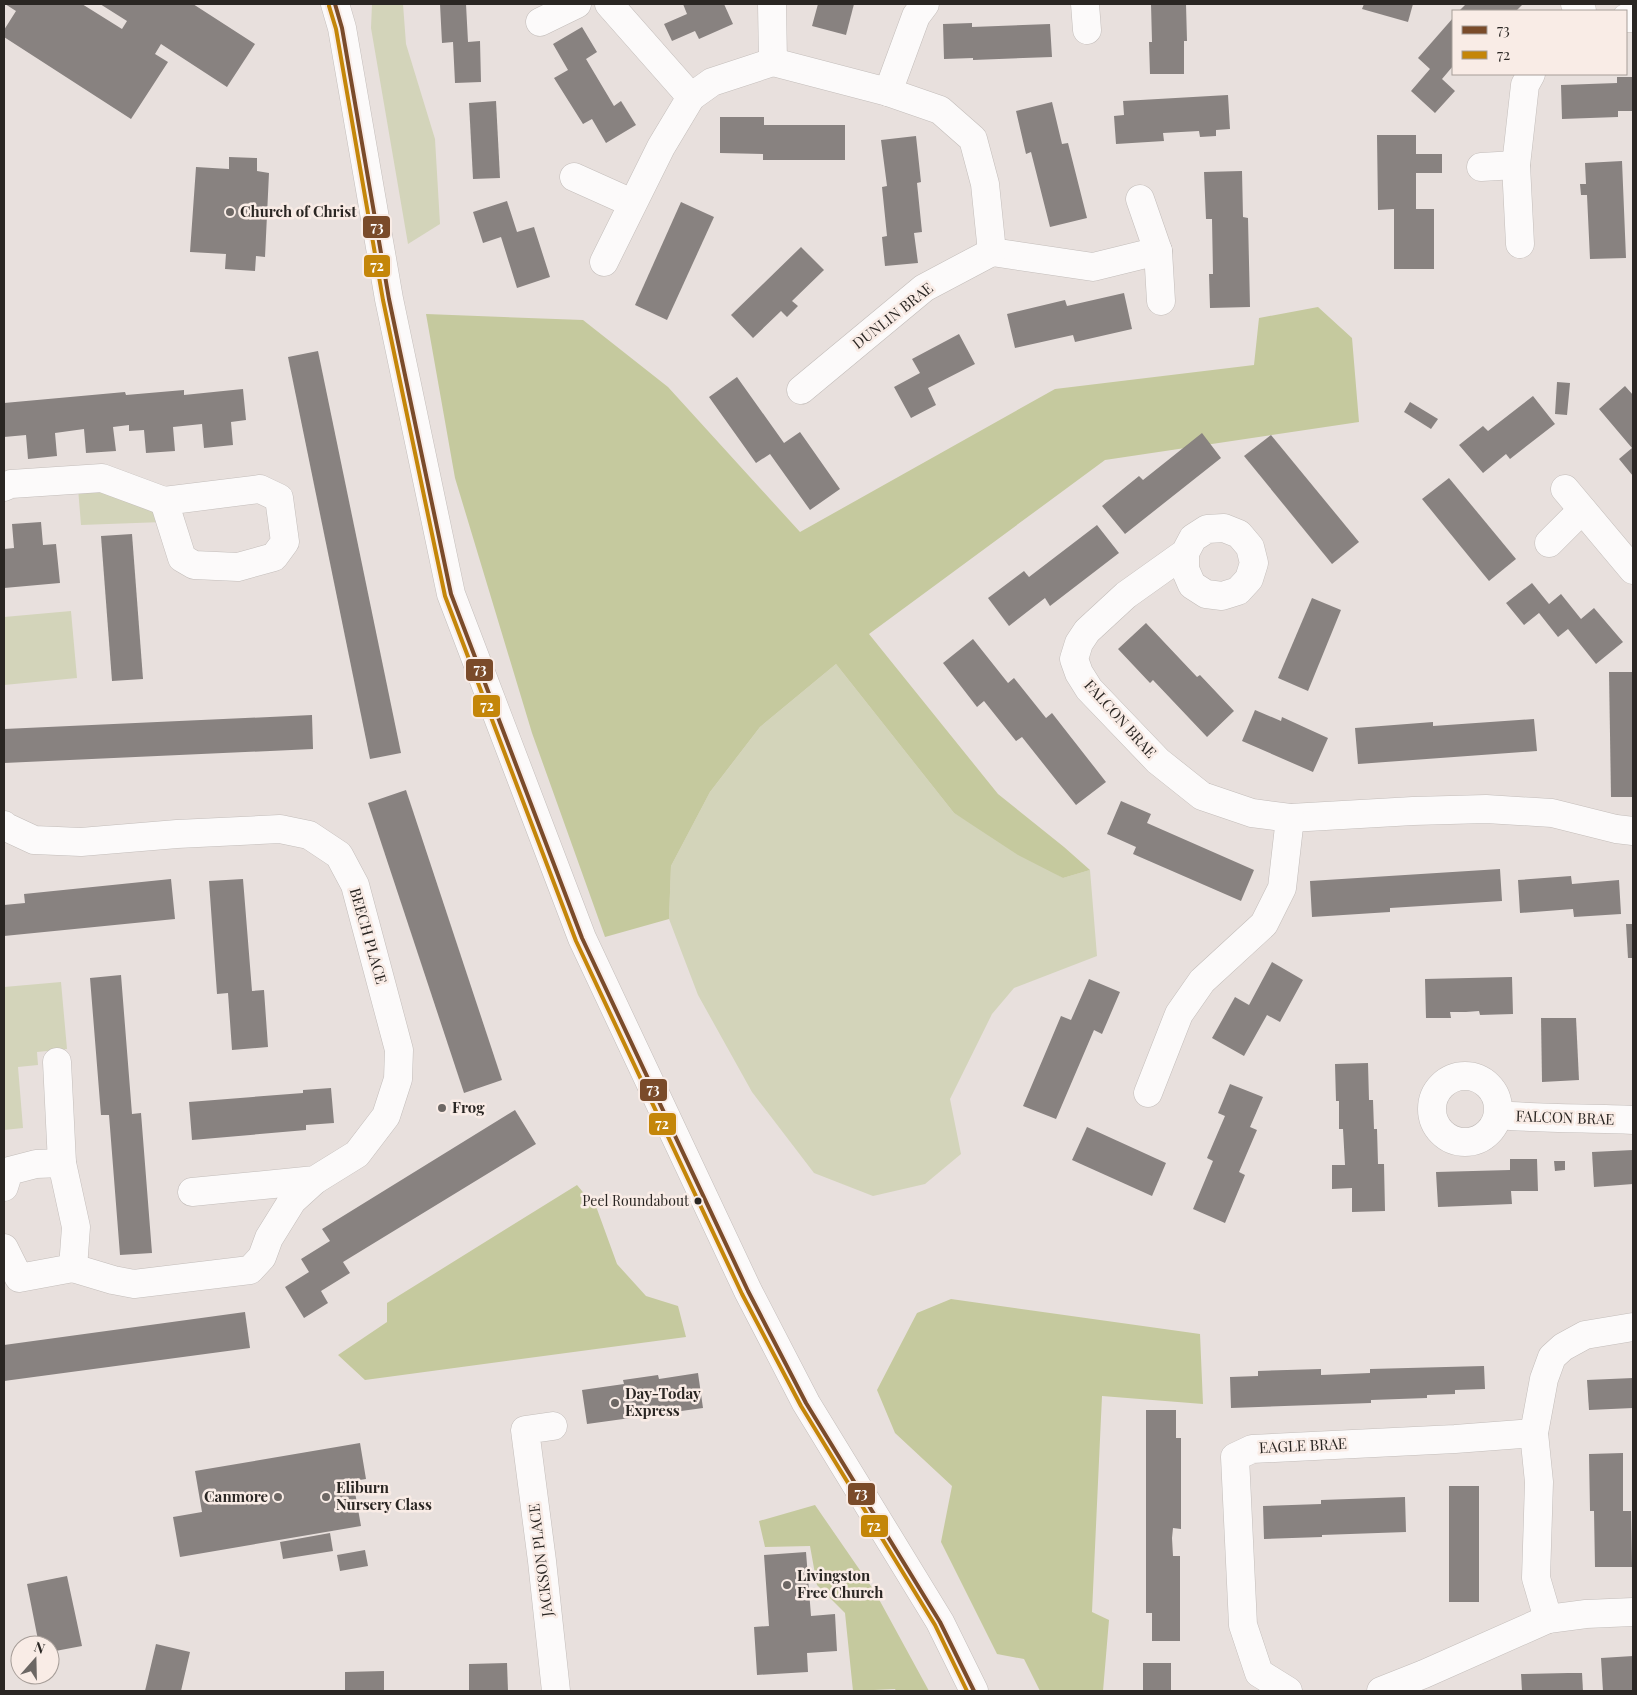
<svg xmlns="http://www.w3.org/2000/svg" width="1637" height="1695" font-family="'Playfair Display',serif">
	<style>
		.green { fill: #d3d4ba }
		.forest { fill: #c5c99e }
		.building { fill: #888280 }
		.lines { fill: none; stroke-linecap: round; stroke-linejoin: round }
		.street-casing { stroke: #c3bdba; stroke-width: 29 }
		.secondary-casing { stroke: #c3bdba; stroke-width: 29 }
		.street { stroke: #fcfafa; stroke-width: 28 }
		.secondary { stroke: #fcfafa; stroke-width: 28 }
		.bus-1-casing { stroke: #f9ece6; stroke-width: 8 }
		.bus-2-casing { stroke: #f9ece6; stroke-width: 8 }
		.bus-1 { stroke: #7a4b2a; stroke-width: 4 }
		.bus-2 { stroke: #c48609; stroke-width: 4 }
		.poi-dot { fill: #6c6764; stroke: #f9ece6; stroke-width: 2 }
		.bus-dot { fill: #2a2623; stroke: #f9ece6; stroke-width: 2 }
		.labels { text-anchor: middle; stroke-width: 5; stroke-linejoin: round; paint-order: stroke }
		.bus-label { font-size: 14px; fill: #2a2623; stroke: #f9ece6; text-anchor: end }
		.poi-label { font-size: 15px; font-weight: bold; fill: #2a2623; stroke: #f9ece6; text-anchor: start }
		.street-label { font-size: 15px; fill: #2a2623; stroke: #f9ece6 }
		.line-badge { stroke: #f9ece6; stroke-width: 2 }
		.badge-label { font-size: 14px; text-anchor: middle; font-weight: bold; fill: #fff }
	</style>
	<rect width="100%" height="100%" fill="#e8e0dd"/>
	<g class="green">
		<polygon points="372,4 403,4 406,44 435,139 440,224 408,244 371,28"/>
		<polygon points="111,486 162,516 163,522 81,525 78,488"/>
		<polygon points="71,611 77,678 4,685 4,617"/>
		<polygon points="836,664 954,813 1063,878 1090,870 1097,956 1014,988 992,1014 950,1099 961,1154 925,1184 873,1196 814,1173 752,1092 698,995 669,919 671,866 710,792 760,727"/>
		<polygon points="61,982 67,1049 37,1052 38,1065 18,1067 23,1128 4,1130 4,987"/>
	</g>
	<g class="forest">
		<polygon points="1318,307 1352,338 1359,422 1105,460 869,634 998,794 1064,847 1090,870 1063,878 1018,855 954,813 836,664 760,727 710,792 671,866 669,919 605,937 532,733 455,478 426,314 583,320 668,387 800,532 1055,389 1254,365 1259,318"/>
		<polygon points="577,1185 597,1209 617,1264 646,1296 678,1306 686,1337 365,1380 338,1355 387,1322 387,1303"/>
		<polygon points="951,1299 1200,1334 1203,1404 1102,1396 1092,1612 1109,1620 1103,1691 1040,1691 1024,1659 997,1654 941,1542 952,1486 895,1433 877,1390 917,1313"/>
		<polygon points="815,1505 875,1592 929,1691 896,1691 895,1689 853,1691 845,1613 817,1585 810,1546 765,1547 759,1521"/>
	</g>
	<g class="building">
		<polygon points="5,4 82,4 122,29 127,21 100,4 193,4 255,44 227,87 161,44 155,54 168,62 131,119 4,37 4,30 16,11"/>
		<polygon points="440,4 466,4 468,42 480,41 481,82 455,83 453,42 442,43"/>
		<polygon points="683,4 724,4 733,24 699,39 695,31 672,41 664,24 687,14"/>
		<polygon points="818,4 854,4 846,35 812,26"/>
		<polygon points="1151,4 1186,4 1187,41 1184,41 1184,74 1150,74 1149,42 1152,42"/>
		<polygon points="1364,4 1413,4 1408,22 1362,9"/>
		<polygon points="1466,4 1523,4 1516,11 1459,11"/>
		<polygon points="1453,18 1453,66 1442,79 1455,91 1435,113 1411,91 1430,69 1418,58"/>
		<polygon points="972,23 972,27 1050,24 1052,57 973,60 973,58 944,59 943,24"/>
		<polygon points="582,27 597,52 586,59 614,106 621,101 636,125 606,143 592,119 583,124 554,78 568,70 553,44"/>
		<polygon points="1617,77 1633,77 1633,111 1618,111 1618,117 1562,119 1561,85 1617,83"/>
		<polygon points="1228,95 1230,129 1216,130 1216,136 1200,137 1199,131 1163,133 1164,141 1116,144 1114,116 1124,115 1123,101"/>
		<polygon points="496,101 500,178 473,179 469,103"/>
		<polygon points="1052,102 1062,144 1068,143 1087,218 1050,227 1031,152 1026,154 1016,111"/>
		<polygon points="720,117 764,117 764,125 845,125 845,160 763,160 763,154 720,153"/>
		<polygon points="1377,135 1416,135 1416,154 1442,154 1442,173 1416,173 1416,209 1434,209 1434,269 1394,269 1394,209 1378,210"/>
		<polygon points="916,136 921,182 917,183 922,232 914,233 918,263 885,266 882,237 887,236 882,187 887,186 881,140"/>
		<polygon points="229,157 257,158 257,171 269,173 265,257 256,256 255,271 225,269 226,254 190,252 196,167 229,169"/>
		<polygon points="1622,161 1626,258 1590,259 1587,195 1581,195 1580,184 1586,184 1585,163"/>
		<polygon points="1242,171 1243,217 1248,218 1250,307 1210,308 1209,274 1213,274 1212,219 1206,219 1204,172"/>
		<polygon points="507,201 517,232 534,227 550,277 517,288 501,237 483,243 473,212"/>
		<polygon points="681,202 714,217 667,320 635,305"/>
		<polygon points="801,247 824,270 792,301 798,306 787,317 781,311 753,338 731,315"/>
		<polygon points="1124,293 1132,329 1075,342 1073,335 1015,348 1007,314 1065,300 1067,306"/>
		<polygon points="959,334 975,364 928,388 936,405 911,418 894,387 920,373 912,359"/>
		<polygon points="318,351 401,753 370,759 288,357"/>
		<polygon points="737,377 784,443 800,432 840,489 810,510 770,454 756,463 709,397"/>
		<polygon points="1557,382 1570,383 1567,415 1555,414"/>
		<polygon points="1625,386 1633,395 1633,476 1619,459 1632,448 1599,409"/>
		<polygon points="243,389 246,420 231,422 233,445 204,448 202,424 173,427 175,451 146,453 144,430 129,431 129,425 113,427 116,451 86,453 84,429 55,433 57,456 28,459 26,435 4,437 4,403 125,392 126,395 184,390 184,395"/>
		<polygon points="1533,396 1555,424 1510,459 1506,454 1483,473 1459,445 1483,426 1488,431"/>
		<polygon points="1410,402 1438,419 1431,429 1404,412"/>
		<polygon points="1202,433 1221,458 1125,534 1102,506 1139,476 1143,480"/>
		<polygon points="1271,435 1359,542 1332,564 1244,456"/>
		<polygon points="1449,478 1516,559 1489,581 1422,499"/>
		<polygon points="41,522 43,545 56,544 60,583 4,588 4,549 14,548 12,524"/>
		<polygon points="1097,525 1119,553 1050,606 1045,598 1009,626 988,598 1024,571 1029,577"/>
		<polygon points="132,534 143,679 112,681 101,536"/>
		<polygon points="1532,583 1549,604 1561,594 1581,619 1594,608 1623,642 1596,664 1568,629 1558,637 1539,613 1524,625 1506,603"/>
		<polygon points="1312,598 1341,610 1308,691 1278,678"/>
		<polygon points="1146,623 1197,677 1200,675 1234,711 1207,737 1153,680 1150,683 1118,649"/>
		<polygon points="973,639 1008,683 1014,678 1046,718 1052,713 1106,782 1076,805 1022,737 1016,741 984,701 977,707 943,663"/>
		<polygon points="1609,672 1633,672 1633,797 1611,797"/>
		<polygon points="1255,710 1281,721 1282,717 1328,738 1313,772 1242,741"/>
		<polygon points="312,715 313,749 4,763 4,729"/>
		<polygon points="1534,719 1537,751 1358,764 1355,728 1433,722 1433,726"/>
		<polygon points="406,790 502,1080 464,1093 368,803"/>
		<polygon points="1121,801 1151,814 1147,823 1254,870 1241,901 1133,854 1136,847 1107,834"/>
		<polygon points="1500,869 1502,901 1390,908 1390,912 1312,917 1310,881"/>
		<polygon points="1571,876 1572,884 1619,880 1621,914 1574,917 1573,909 1520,913 1518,880"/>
		<polygon points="171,879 175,919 4,936 4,905 25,903 24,894"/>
		<polygon points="243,879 252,991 264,990 268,1047 232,1050 228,993 217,994 209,881"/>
		<polygon points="1626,924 1633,924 1633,958 1628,958"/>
		<polygon points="1272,962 1303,980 1280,1022 1267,1015 1244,1056 1212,1038 1235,997 1249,1005"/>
		<polygon points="121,975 132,1114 141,1113 152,1253 120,1255 109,1115 101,1115 90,978"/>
		<polygon points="1512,977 1513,1014 1480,1015 1479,1011 1466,1012 1450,1012 1451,1018 1426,1018 1425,979"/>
		<polygon points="1089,979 1120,992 1102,1034 1094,1030 1056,1119 1023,1106 1061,1016 1071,1020"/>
		<polygon points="1541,1018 1576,1018 1579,1080 1542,1082"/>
		<polygon points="1368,1063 1369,1100 1373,1100 1374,1129 1377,1129 1378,1164 1384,1164 1385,1211 1352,1212 1352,1188 1332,1189 1332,1165 1345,1165 1343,1129 1339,1129 1339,1101 1336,1101 1335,1064"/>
		<polygon points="1230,1084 1263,1097 1250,1127 1257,1130 1239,1172 1245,1175 1225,1223 1193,1209 1213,1161 1207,1158 1225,1116 1218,1113"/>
		<polygon points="331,1088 334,1123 306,1125 306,1130 192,1140 189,1102 303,1093 303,1090"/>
		<polygon points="515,1110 536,1144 343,1262 350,1273 321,1291 328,1303 304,1318 285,1287 309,1272 301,1259 330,1241 322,1229"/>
		<polygon points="1087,1127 1166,1163 1152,1196 1072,1160"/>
		<polygon points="1633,1150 1633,1184 1594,1187 1592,1152"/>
		<polygon points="1510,1159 1537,1159 1538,1191 1511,1191 1512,1204 1438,1207 1436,1172 1510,1170"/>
		<polygon points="1554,1161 1565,1161 1565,1170 1555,1171"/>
		<polygon points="245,1312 250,1348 4,1381 4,1345"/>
		<polygon points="1484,1366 1485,1389 1455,1390 1455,1394 1427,1395 1427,1398 1371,1400 1371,1403 1231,1408 1230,1377 1258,1376 1258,1371 1321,1369 1321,1375 1370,1373 1370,1369"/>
		<polygon points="698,1373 703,1408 587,1424 582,1390 624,1384 623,1380 658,1375 659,1379"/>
		<polygon points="1633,1378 1633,1408 1589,1410 1587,1380"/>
		<polygon points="1146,1410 1176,1410 1176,1438 1181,1438 1181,1529 1173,1528 1172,1538 1173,1556 1180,1556 1180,1641 1152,1641 1152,1613 1146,1613"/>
		<polygon points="360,1443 366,1479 353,1481 361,1526 180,1557 173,1517 202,1512 195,1471"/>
		<polygon points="1623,1453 1623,1511 1631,1511 1632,1567 1595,1567 1594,1511 1590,1511 1589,1454"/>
		<rect x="1449" y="1486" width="30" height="116"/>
		<polygon points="1405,1497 1406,1532 1322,1535 1322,1537 1264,1539 1263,1506 1321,1504 1321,1500"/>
		<polygon points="330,1533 333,1551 283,1559 280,1542"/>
		<polygon points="365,1550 368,1566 340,1571 337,1555"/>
		<polygon points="806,1552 811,1616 835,1614 837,1651 807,1653 808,1672 757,1675 754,1627 769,1626 764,1555"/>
		<polygon points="67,1576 82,1646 50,1652 50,1645 39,1645 27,1584"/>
		<polygon points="156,1644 190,1652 181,1691 145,1691"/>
		<polygon points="1633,1656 1633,1691 1603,1691 1601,1658"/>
		<polygon points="507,1663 508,1691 469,1691 469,1664"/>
		<rect x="1143" y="1663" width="28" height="28"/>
		<polygon points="384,1671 384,1691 345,1691 345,1672"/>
		<polygon points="1568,1673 1582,1673 1583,1691 1522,1691 1521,1674"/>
	</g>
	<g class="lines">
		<defs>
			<g id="street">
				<polyline points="609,4 691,97"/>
				<polyline points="772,4 773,62"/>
				<polyline points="1085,4 1087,30"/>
				<polyline points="1575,4 1582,11"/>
				<polyline points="1626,18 1633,18"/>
				<polyline points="540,22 577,4"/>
				<polyline points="888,92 916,16 925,4"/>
				<polyline points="1481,167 1516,165"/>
				<polyline points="574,177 632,203"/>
				<polyline points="1140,199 1158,251 1161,301"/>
				<polyline points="1520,244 1516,165 1525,85 1531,74"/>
				<polyline points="604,262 661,147 691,97 712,82 773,62 888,92 940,110 973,139 985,184 992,252 1093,267 1158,251"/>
				<polyline points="801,390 924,288 992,252"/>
				<polyline points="4,487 11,484 102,478 164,501"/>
				<polygon points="260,489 279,498 285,542 274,557 238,567 194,565 182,558 164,501"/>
				<polyline points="1565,489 1633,570"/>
				<polyline points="1549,543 1582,510"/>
				<polyline points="1185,553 1185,569 1192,585 1206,594 1222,596 1238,591 1249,579 1254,563 1250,547 1239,534 1224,528 1207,529 1193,538 1185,553 1126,595 1087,631 1079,643 1074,659 1079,673 1089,689 1158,761 1202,796 1252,813 1290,818 1413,811 1486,809 1552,813 1616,829 1633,831"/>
				<polyline points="4,825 6,827 34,840 81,842 177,834 280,829 309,835 339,855 355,885 399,1050 398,1079 386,1116 357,1154 315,1180 192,1192"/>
				<circle cx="1465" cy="1109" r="33"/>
				<polyline points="1148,1093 1179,1014 1202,981 1264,924 1282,888 1290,818"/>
				<path d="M1498,1115C1543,1119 1588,1118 1633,1120"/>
				<polyline points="4,1187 9,1171 36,1164 62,1163"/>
				<polyline points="4,1248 19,1278 73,1268 76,1227 62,1163 57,1062"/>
				<polyline points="73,1268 113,1280 134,1284 250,1270 262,1257 269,1238 292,1201 315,1180"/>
				<polyline points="553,1426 525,1430 542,1561 556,1691"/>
				<polyline points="1548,1619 1586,1614 1633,1612"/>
				<polyline points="1288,1691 1259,1673 1243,1625 1235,1457 1252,1449 1455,1439 1534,1433"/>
				<polyline points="1381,1691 1424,1674 1548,1619 1536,1578 1539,1482 1534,1433 1544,1379 1552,1357 1563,1347 1585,1335 1633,1327"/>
			</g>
			<polyline id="secondary" points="335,4 342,28 389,299 451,594 582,938 748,1291 806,1403 940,1622 974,1691"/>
		</defs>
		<use href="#street" class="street-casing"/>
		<use href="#secondary" class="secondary-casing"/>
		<use href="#street" class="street"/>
		<use href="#secondary" class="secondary"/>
		<defs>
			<polyline id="bus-1" points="335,4 342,28 389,299 451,594 582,938 748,1291 806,1403 940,1622 974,1691"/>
			<polyline id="bus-2" points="329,6 336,29 383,300 445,596 576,941 742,1294 801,1406 935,1625 967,1691"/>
		</defs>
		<use href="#bus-1" class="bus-1-casing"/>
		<use href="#bus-2" class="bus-2-casing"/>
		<use href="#bus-1" class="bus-1"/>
		<use href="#bus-2" class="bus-2"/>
	</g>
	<g class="poi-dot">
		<circle cx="230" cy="212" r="5"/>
		<circle cx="442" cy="1108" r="5"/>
		<circle cx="615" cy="1403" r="5"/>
		<circle cx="278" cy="1497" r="5"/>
		<circle cx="326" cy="1497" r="5"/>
		<circle cx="787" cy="1585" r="5"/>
	</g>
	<circle class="bus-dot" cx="698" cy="1201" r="4.5"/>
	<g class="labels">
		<g class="bus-label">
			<text x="689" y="1206">Peel Roundabout</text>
		</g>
		<g class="poi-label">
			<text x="240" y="217">Church of Christ</text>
			<text x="452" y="1113">Frog</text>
			<text x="625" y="1399">Day-Today<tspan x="625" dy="17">Express</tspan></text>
			<text x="336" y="1493">Eliburn<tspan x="336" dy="17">Nursery Class</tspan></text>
			<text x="268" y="1502" text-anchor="end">Canmore</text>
			<text x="797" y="1581">Livingston<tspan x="797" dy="17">Free Church</tspan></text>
		</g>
		<g class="street-label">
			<text transform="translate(893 316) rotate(-38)" y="5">DUNLIN BRAE</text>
			<text transform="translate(1120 719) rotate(48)" y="5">FALCON BRAE</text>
			<text transform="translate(368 936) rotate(74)" y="5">BEECH PLACE</text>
			<text transform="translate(1565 1118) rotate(2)" y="5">FALCON BRAE</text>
			<text transform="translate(1303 1446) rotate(-3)" y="5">EAGLE BRAE</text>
			<text transform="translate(541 1560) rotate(-97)" y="5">JACKSON PLACE</text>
		</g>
	</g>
	<g class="line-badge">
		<rect x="362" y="215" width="29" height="24" rx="5" fill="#7a4b2a"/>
		<rect x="363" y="254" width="28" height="24" rx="5" fill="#c48609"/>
		<rect x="465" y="658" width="29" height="24" rx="5" fill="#7a4b2a"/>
		<rect x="472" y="694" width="29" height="24" rx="5" fill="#c48609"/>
		<rect x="639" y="1078" width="29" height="24" rx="5" fill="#7a4b2a"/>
		<rect x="648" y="1112" width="29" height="24" rx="5" fill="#c48609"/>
		<rect x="847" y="1482" width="29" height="24" rx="5" fill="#7a4b2a"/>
		<rect x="860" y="1514" width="29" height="24" rx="5" fill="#c48609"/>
	</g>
	<g class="badge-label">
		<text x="377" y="232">73</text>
		<text x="377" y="271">72</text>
		<text x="480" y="674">73</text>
		<text x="487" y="711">72</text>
		<text x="653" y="1094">73</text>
		<text x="662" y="1129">72</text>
		<text x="861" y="1498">73</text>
		<text x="874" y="1531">72</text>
	</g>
	<rect width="1637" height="1695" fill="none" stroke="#2a2623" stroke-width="10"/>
	<rect x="1452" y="10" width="175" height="65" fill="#f9ece6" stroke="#a69d98"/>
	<rect x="1462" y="26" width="25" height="8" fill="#7a4b2a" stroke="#a69d98"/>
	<text x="1497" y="35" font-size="15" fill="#2a2623">73</text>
	<rect x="1462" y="51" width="25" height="8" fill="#c48609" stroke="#a69d98"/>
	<text x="1497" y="60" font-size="15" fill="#2a2623">72</text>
	<g transform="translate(35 1660) rotate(20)"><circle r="24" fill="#f9ece6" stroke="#a69d98"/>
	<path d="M0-4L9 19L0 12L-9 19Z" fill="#6c6764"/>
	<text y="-8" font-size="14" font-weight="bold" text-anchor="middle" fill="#2a2623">N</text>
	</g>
</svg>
